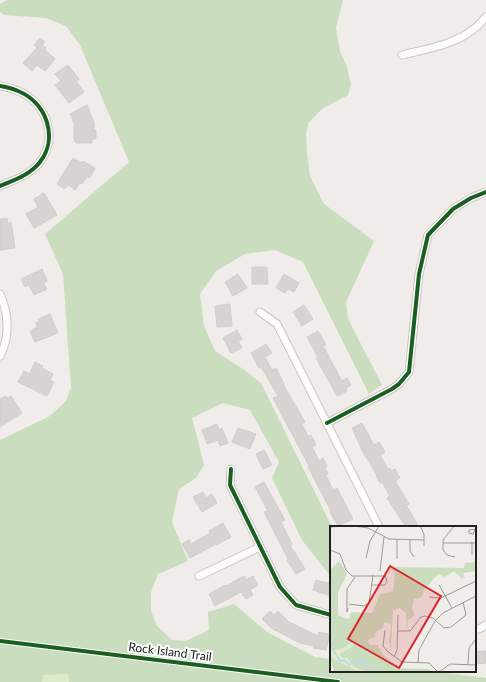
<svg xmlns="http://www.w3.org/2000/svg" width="486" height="682" font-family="Lato,sans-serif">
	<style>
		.grass { fill: #ddebc8 }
		.forest { fill: #cbddbf }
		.building { fill: #d6d3d0; stroke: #d2ceca }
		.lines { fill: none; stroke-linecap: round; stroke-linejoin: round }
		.minor-casing { stroke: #c8c7c5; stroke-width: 9 }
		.minor { stroke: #fdfcfc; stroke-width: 7 }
		.cycleway-casing { stroke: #fff; stroke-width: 6 }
		.cycleway { stroke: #1b5e20; stroke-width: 4 }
		.labels { text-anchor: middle; stroke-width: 4; stroke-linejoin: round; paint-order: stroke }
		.street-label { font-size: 12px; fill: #212121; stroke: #fff }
		.inset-river { fill: none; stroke: #bddbe1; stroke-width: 2 }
		.inset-road { fill: none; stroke: #9d9b99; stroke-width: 1 }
		.view { fill: #d62828; fill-opacity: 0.15; stroke: #d62828; stroke-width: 2 }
		.inset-edge { fill: none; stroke: #212121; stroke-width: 2 }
	</style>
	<rect width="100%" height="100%" fill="#efece9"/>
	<polygon class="grass" points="68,674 69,682 42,682 43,675"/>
	<polygon class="forest" points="7,0 343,0 336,28 340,52 347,66 351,85 348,95 322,109 309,122 306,133 307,153 310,176 324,204 374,241 346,302 348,319 382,385 369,394 303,262 275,250 245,254 216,271 200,294 204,326 215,351 243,369 261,383 332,527 331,577 302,540 272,478 279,462 250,410 223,403 192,418 204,465 196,478 179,489 172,522 188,561 158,574 151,592 151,611 157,626 172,640 186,641 209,630 208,612 234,604 267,632 315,657 331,659 331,671 430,671 486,678 486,682 69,682 68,674 43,675 42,682 0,682 0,440 50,416 66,401 71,387 63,274 45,234 129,162 80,45 66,26 46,18 4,15 0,12 0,4"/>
	<g class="building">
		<polygon points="40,38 45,42 42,45 46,48 45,50 55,59 45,71 37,65 32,71 23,63 37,48 34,45"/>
		<polygon points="68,65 79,79 76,81 84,92 69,103 55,85 61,81 55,74"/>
		<polygon points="87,105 94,123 94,130 96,130 96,138 92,140 92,143 76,143 74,140 74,123 70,114"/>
		<polygon points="73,158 82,163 83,161 95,168 90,178 87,177 82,184 80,183 75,190 68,185 65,189 57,184"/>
		<polygon points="44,193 57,215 34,228 26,214 38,207 34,199"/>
		<polygon points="7,218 8,223 11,222 15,248 0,250 0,219"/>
		<polygon points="252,267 267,267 268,284 252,284"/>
		<polygon points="42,269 47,281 43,283 47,289 34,295 29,285 25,287 21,279"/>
		<polygon points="238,274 247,288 233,296 225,282"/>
		<polygon points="284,274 299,283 294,292 288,289 285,293 276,288"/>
		<polygon points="230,304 232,326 217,327 215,306"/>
		<polygon points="304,305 313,319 302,326 293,312"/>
		<polygon points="50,314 58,333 35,342 30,331 37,327 36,323 39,321 38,319"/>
		<polygon points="237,330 242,339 238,341 242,348 231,353 223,338"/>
		<polygon points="318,331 326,345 323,346 342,381 347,378 351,385 346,388 347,391 337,396 316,358 318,357 307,337"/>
		<polygon points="266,344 272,353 265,357 272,370 276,368 284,384 283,384 305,422 302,424 308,436 311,435 316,445 312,447 319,461 323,458 327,466 325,468 328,474 326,475 333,490 337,488 353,519 338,526 330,512 331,511 308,467 309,466 273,398 278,396 261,367 259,368 251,353"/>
		<polygon points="35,362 43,366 42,368 53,374 50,380 54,382 47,396 18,382 24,371 29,374"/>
		<polygon points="6,396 7,398 11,396 22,413 0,427 0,399"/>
		<polygon points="362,423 374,445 379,442 385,452 380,455 388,469 390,468 391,471 395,469 400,478 395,481 409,504 406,505 419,527 406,527 387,498 390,496 382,482 380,483 376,476 377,475 363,452 352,428"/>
		<polygon points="217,424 219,430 222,428 228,443 220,446 218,440 207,444 202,430"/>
		<polygon points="238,428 256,434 250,449 232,442"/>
		<polygon points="264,450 272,465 263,469 256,454"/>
		<polygon points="264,482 285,520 281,522 292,544 290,545 305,569 296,574 287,560 288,559 264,512 268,511 255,487"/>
		<polygon points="203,492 206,498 212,494 217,503 202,512 193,497"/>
		<polygon points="223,523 231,537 216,545 216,544 190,558 182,544 189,540 191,544 210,533 209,531"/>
		<polygon points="244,576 246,580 253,576 258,585 250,590 253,595 246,599 241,592 215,606 209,594 225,585 226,586"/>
		<polygon points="316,580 331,584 331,596 313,590"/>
		<polygon points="270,611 274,615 278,611 289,622 318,636 319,632 330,634 326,650 313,648 314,646 300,643 275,630 275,631 262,619"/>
		<polygon points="486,651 486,663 475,664 475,652"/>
	</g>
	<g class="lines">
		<defs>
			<g id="minor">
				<path d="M402,55C426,49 455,45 475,28C479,25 482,21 486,17"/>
				<path d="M0,86C6,87 12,88 18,91C46,102 59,137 40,162C30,175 14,180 0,186"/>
				<path d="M0,294C9,314 10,337 0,356"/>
				<polyline points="260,312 277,324 379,527"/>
				<polyline points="327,423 392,389 399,384 409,372 419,274 428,235 453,209 471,198 486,192"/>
				<polyline points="231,469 230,485 280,587 296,605 331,615"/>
				<polyline points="199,576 260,547"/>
				<polyline points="475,629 479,629 486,625"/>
			</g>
		</defs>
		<use href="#minor" class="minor-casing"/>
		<use href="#minor" class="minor"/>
		<defs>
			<g id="cycleway">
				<path d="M0,86C6,87 12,88 18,91C46,102 59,137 40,162C30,175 14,180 0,186"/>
				<polyline points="327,423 392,389 399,384 409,372 419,274 428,235 453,209 471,198 486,192"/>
				<polyline points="231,469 230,485 280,587 296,605 331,615"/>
				<polyline points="0,641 338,682"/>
			</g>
		</defs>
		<use href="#cycleway" class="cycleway-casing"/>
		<use href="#cycleway" class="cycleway"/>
	</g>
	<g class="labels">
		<g class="street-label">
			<text transform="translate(170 652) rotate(7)" y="4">Rock Island Trail</text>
		</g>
	</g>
	<g transform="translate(330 526)">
		<rect width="146" height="146" fill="#efece9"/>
		<path d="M23,115L26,116L23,120L10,128L23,140L36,146H29L0,131V125L17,120Z" fill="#ddebc8"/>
		<path d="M8,36H10L17,48L8,66V89L17,93L20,92L21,86L42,87L50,68L63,65L65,47L58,41L134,42L135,37L146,36V45L133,47L135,51L132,53L124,45L115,51L108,48L94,64L92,71L84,73L82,82L85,89L78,94L77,104L76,87L70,82L63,84L61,124L59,116L61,99L59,97L54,96L53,102L46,106L45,111L38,114L39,119H48L53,129L70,142L99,143L101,146H36L23,140L17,132H12L10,128L23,120L26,116L23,115L14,122L0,125V44ZM0,131L29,146L4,145Z" fill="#cbddbf"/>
		<path class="inset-river" d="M0,119L10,135L15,134L19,139L29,135L39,138L37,146"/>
		<path class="inset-road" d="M24,0L38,2L59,13L94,14M90,0L94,8V20M124,0L113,14V24L117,29L125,31M0,1L15,0M145,3L143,8L139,7V4L146,3M67,13V33M80,14V25L84,31M142,16V29M113,17H146M0,24L10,28L16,44L22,50H55M36,32L40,15L49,0M50,45L54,11M42,59H55L57,55L55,50M109,59L122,82M99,71L111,72L146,55M19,78L34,80L39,77L43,49M18,82L17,86V63L25,51M55,104L53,120L57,125L72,136L99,137L108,146M68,105H80L91,91L95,90L103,92L114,102L121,101L136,89L133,76M64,131L67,124L68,89M88,137L89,124L105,95L113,87L146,70M138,139L139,122L146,113M109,146L120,138L146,139"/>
		<path class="view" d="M60,40L111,70L69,142L18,113Z"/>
		<rect width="146" height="146" class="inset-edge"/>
	</g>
</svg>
